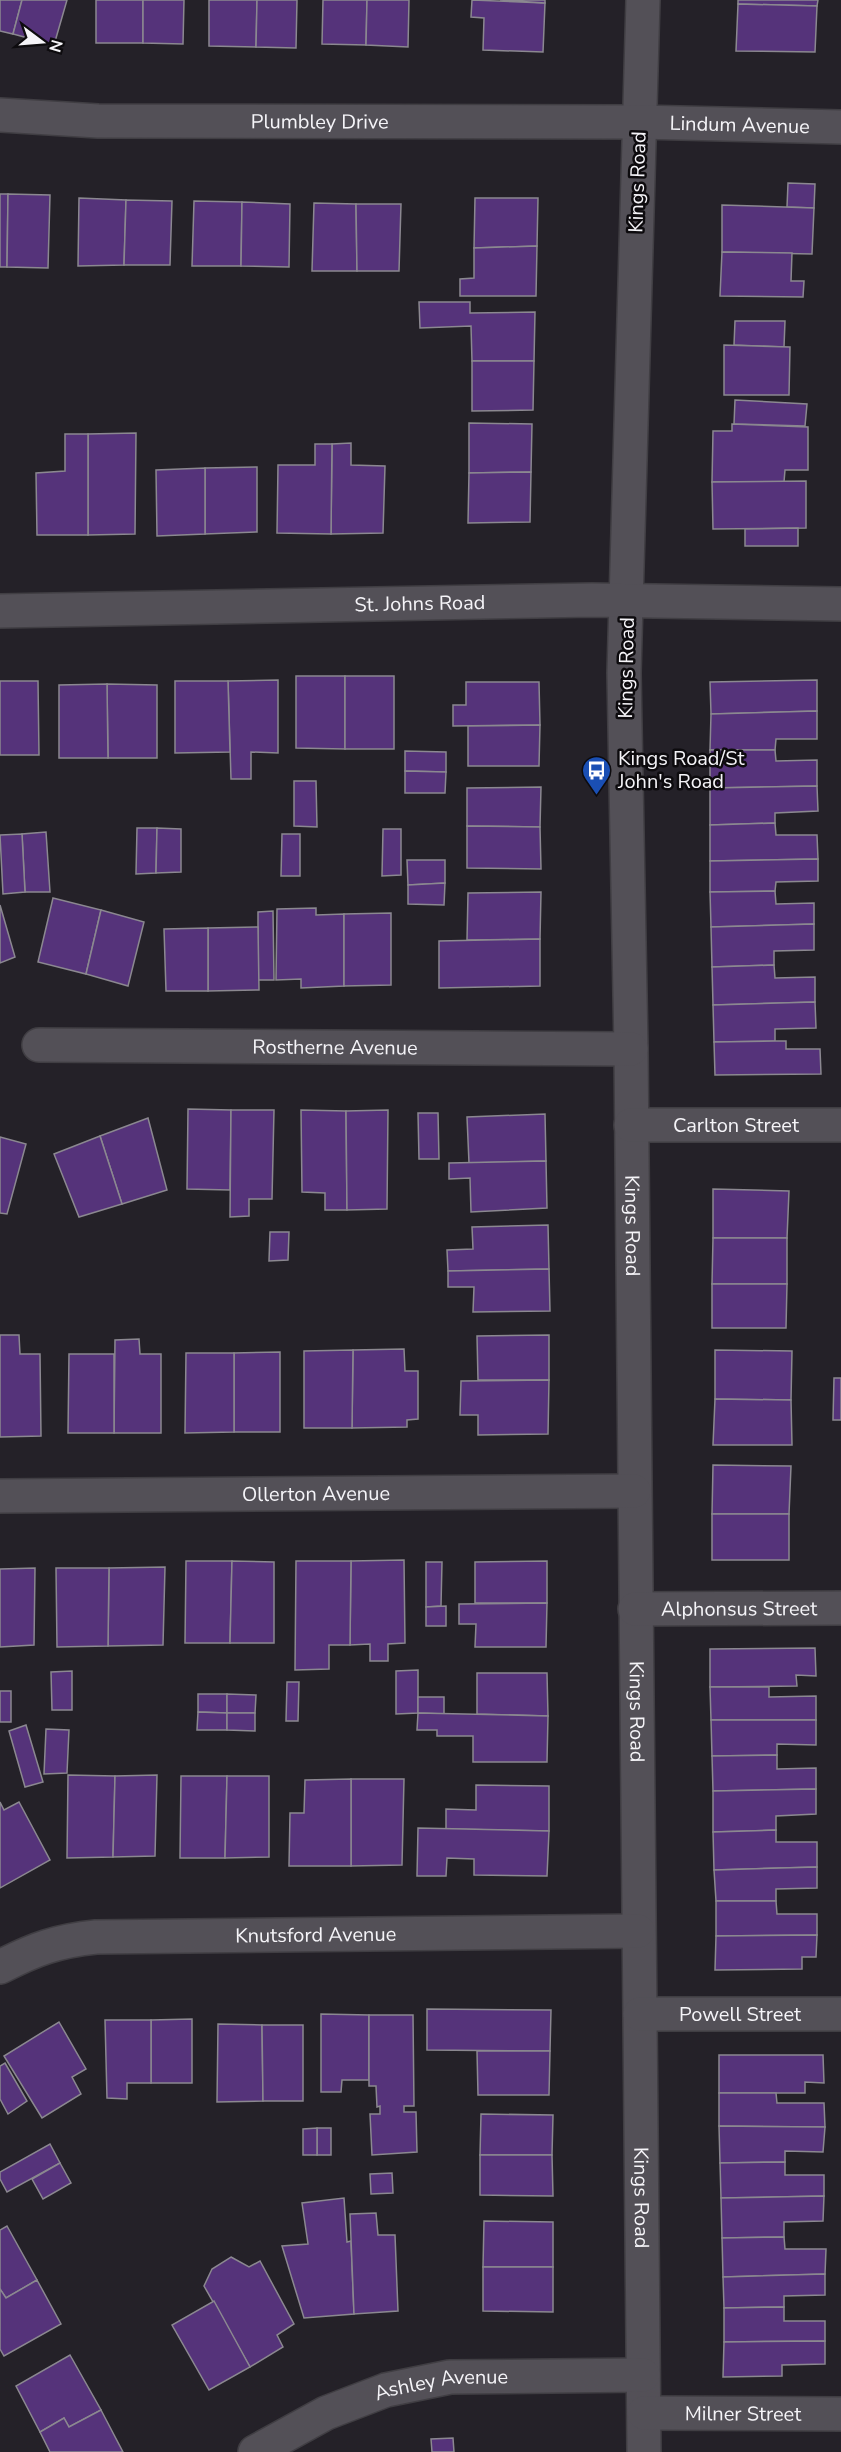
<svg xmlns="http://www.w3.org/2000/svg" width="841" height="2452" font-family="'Nunito Sans',sans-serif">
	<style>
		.building { fill: #55337a; stroke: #8b8890; stroke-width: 1.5 }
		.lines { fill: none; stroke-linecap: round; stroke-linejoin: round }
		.minor-casing { stroke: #403e43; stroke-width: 36 }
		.minor { stroke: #535057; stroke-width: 33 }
		.labels { text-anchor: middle; stroke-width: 5; stroke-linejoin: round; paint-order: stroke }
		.street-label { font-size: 20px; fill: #f5f4f8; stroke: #0d0b0e }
		.poi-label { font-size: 20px; fill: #f5f4f8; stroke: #0d0b0e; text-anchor: start }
	</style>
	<rect width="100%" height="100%" fill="#242128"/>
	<g class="building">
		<polygon points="0,0 22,0 13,34 0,31"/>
		<polygon points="22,0 67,0 54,45 13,34"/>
		<rect x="96" y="0" width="47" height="43"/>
		<polygon points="143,0 184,0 183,44 143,43"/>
		<polygon points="209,0 257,0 256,47 209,46"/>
		<polygon points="257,0 297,0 296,48 256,47"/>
		<polygon points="323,0 367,0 366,45 322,44"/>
		<polygon points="367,0 409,0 408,47 366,45"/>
		<polygon points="472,0 545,3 543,52 483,50 484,18 471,17"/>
		<polygon points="500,0 545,0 545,3"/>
		<polygon points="738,0 818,0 817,6 738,4"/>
		<polygon points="738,4 817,6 815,52 736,51"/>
		<polygon points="788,183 815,184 814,208 787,207"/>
		<polygon points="0,194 8,194 7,267 0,267"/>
		<polygon points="8,194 50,195 48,268 7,267"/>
		<polygon points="79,198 126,200 124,265 78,266"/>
		<polygon points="475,198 538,198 537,246 474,248"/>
		<polygon points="126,200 172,201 170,265 124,265"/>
		<polygon points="194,201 242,202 241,266 192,266"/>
		<polygon points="242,202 290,204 289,267 241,266"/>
		<polygon points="314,203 356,204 357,271 312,271"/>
		<polygon points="356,204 401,204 399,271 357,271"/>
		<polygon points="722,205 814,208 812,254 722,252"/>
		<polygon points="537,246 536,296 460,296 460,279 474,278 474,248"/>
		<polygon points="722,252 792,253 791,281 804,281 803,297 720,296"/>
		<polygon points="419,302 470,302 470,313 535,312 534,361 472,361 471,326 420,328"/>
		<polygon points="735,321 785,321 784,347 734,345"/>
		<polygon points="724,345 790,347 789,395 724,395"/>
		<polygon points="472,361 534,361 533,410 472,411"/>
		<polygon points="735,400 807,404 805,426 734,424"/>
		<polygon points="469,423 532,424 531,472 469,473"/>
		<polygon points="732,424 808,427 808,470 785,470 784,482 712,482 713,431 732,431"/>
		<polygon points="136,433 135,534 88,535 88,434"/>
		<polygon points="65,434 88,434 88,535 37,535 36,473 65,471"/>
		<polygon points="351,443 351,465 385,466 383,533 331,534 332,444"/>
		<polygon points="315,444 332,444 331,534 277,533 278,465 315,465"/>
		<polygon points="257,467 257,532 205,534 205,468"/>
		<polygon points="205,468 205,534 157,536 156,470"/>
		<polygon points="531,472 530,522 468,523 469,473"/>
		<polygon points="806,481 806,528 713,529 712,482"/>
		<polygon points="798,528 798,546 745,546 745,529"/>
		<polygon points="296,676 345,676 345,749 296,748"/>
		<rect x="345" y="676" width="49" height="73"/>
		<polygon points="278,680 278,753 251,752 251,779 231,779 228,681"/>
		<polygon points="817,680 817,711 711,714 710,682"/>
		<polygon points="0,681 38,681 39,755 0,755"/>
		<polygon points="175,681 228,681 230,752 175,753"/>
		<polygon points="466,682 539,682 540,725 453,726 453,705 466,705"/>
		<polygon points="107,684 157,685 157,758 108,758"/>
		<polygon points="107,684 108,758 59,758 59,685"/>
		<polygon points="817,711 817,739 776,739 775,750 710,750 711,714"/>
		<polygon points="540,725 539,766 468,766 468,726"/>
		<polygon points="710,750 775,750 776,761 817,760 817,786 710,788"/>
		<polygon points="405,751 446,752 446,772 405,771"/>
		<polygon points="405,771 446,772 445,793 405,793"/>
		<polygon points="294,781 316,781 317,827 294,826"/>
		<polygon points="817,786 818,811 775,813 775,823 710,825 710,788"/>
		<polygon points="541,787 540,827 467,826 467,788"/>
		<polygon points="775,823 776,835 817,835 818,859 710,861 710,825"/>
		<polygon points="467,826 540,827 541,869 467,868"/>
		<polygon points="137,828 157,828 156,873 136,874"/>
		<polygon points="157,828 181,829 181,872 156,873"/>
		<polygon points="383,829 401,829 401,875 382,876"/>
		<polygon points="46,832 50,892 25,892 22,834"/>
		<polygon points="22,834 25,892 3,894 0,835"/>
		<polygon points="282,834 300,834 300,876 281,876"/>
		<polygon points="818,859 818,881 776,882 775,891 710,892 710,861"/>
		<polygon points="407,860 445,860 445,883 408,885"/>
		<polygon points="445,883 444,905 408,904 408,885"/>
		<polygon points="775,891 776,904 814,903 814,924 711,927 710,892"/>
		<polygon points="541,892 540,939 467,940 468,893"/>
		<polygon points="53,898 101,910 86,974 38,962"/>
		<polygon points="0,905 15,957 0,963"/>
		<polygon points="316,908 316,915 344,914 344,986 301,988 301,979 276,980 277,909"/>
		<polygon points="101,910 144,922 128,986 86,974"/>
		<polygon points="273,911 274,980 258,980 258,912"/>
		<polygon points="391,913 391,985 344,986 344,914"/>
		<polygon points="814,924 814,950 774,951 774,965 712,967 711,927"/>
		<polygon points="258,927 259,990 208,991 208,928"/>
		<polygon points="208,928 208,991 166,991 164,929"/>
		<polygon points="540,939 540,986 439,988 439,941"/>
		<polygon points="774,965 775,978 815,977 815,1002 713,1005 712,967"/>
		<polygon points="815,1002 816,1028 775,1029 775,1041 714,1042 713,1005"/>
		<polygon points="775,1041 786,1041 786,1049 820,1049 821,1074 715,1075 714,1042"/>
		<polygon points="188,1109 231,1110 230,1190 187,1189"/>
		<polygon points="231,1110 274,1110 272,1199 249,1199 249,1216 230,1217"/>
		<polygon points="301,1110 346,1111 347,1210 325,1210 325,1193 302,1192"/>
		<polygon points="388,1110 387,1209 347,1210 346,1111"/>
		<polygon points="418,1113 438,1113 439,1159 419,1159"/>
		<polygon points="545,1114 546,1161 469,1163 467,1117"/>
		<polygon points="148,1118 167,1190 122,1204 100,1136"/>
		<polygon points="100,1136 122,1204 79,1217 54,1154"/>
		<polygon points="0,1137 26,1144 7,1214 0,1213"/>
		<polygon points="546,1161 547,1208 471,1212 470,1178 449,1179 449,1163"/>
		<polygon points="713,1189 789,1191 787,1238 713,1238"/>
		<polygon points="548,1225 549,1269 448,1271 447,1250 473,1249 472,1227"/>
		<polygon points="270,1232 289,1232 288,1260 269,1261"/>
		<polygon points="713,1238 787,1238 787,1284 712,1284"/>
		<polygon points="549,1269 550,1311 473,1312 474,1287 448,1287 448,1271"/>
		<polygon points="712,1284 787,1284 786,1328 712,1328"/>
		<polygon points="0,1335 19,1335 20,1354 40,1354 41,1436 0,1437"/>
		<polygon points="549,1335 549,1380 478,1380 477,1336"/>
		<polygon points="139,1339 140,1354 161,1354 161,1433 114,1433 115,1340"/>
		<polygon points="404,1349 405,1371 418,1371 418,1419 407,1420 407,1427 352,1428 353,1350"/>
		<polygon points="353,1350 352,1428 304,1428 304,1351"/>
		<polygon points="715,1350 792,1351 791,1400 715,1399"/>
		<polygon points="280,1352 280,1432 234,1432 234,1353"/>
		<polygon points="186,1353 234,1353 234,1432 185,1433"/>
		<polygon points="69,1354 114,1354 114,1433 68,1433"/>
		<polygon points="834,1378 841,1378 841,1420 833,1420"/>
		<polygon points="549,1380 548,1434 478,1435 478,1415 460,1415 461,1381"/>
		<polygon points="715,1399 791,1400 792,1445 713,1445"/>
		<polygon points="713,1465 791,1466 789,1514 712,1514"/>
		<rect x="712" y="1514" width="77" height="46"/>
		<polygon points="404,1560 405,1643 388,1644 388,1661 370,1661 370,1644 350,1645 351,1561"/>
		<polygon points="186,1561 232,1561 230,1643 185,1643"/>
		<polygon points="232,1561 274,1562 274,1643 230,1643"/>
		<polygon points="296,1561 351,1561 350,1645 329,1645 329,1669 295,1670"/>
		<polygon points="547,1561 547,1603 475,1603 475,1562"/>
		<polygon points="426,1562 442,1562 441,1606 426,1607"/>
		<polygon points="165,1567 163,1645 108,1646 109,1568"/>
		<polygon points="35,1568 34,1645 0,1647 0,1569"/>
		<polygon points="56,1568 109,1568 108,1646 57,1647"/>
		<polygon points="547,1603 546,1647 475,1647 476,1624 459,1624 459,1604"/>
		<polygon points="446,1606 446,1626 426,1626 426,1607"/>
		<polygon points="815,1648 816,1676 796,1675 797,1686 710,1687 710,1649"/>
		<polygon points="418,1670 418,1713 396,1714 396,1671"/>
		<polygon points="72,1671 72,1710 52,1710 51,1672"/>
		<polygon points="477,1673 547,1673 548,1716 477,1714"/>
		<polygon points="287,1682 299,1682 298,1721 286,1721"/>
		<polygon points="710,1687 769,1687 769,1697 816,1696 816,1720 711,1720"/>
		<rect x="0" y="1691" width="11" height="31"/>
		<polygon points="198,1694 227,1694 227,1713 198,1712"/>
		<polygon points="227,1694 256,1695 255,1713 227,1713"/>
		<polygon points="418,1697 444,1697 444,1714 418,1713"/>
		<polygon points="198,1712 227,1713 227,1730 197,1730"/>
		<polygon points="227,1713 255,1713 255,1731 227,1730"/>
		<polygon points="418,1713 548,1716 547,1762 473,1762 473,1736 437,1736 437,1730 417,1730"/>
		<polygon points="711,1720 816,1720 816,1745 777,1744 777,1755 712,1756"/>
		<polygon points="26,1725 43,1782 25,1787 9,1731"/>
		<polygon points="46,1729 69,1730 67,1773 44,1774"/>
		<polygon points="777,1755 777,1769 816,1768 816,1789 713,1791 712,1756"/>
		<polygon points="68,1775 115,1776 113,1857 67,1858"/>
		<polygon points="157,1775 155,1856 113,1857 115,1776"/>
		<polygon points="181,1776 227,1776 225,1858 180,1858"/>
		<polygon points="227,1776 269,1776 269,1857 225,1858"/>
		<polygon points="351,1779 404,1779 402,1865 351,1866"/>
		<polygon points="351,1779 351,1866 289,1866 290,1813 304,1813 305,1780"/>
		<polygon points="476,1785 549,1786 549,1831 446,1829 446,1809 476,1810"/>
		<polygon points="816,1789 816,1814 776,1816 776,1830 713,1832 713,1791"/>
		<polygon points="0,1802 4,1810 19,1802 50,1860 0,1888"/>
		<polygon points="418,1828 549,1831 547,1876 474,1875 474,1859 447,1858 446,1876 417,1876"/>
		<polygon points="776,1830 776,1842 817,1842 817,1867 714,1870 713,1832"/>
		<polygon points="817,1867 817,1888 776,1889 776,1901 716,1901 714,1870"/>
		<polygon points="716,1901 776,1901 777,1914 817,1914 817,1935 716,1936"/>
		<polygon points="817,1935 816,1957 802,1957 802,1969 715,1970 716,1936"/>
		<polygon points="427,2009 551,2010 550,2051 427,2050"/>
		<polygon points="321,2014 369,2015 369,2080 342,2080 341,2092 321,2092"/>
		<polygon points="369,2015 413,2015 414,2106 404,2106 404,2112 416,2112 417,2152 372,2155 370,2114 380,2114 380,2106 377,2107 376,2086 369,2086"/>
		<polygon points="192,2019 192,2083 151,2083 151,2020"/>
		<polygon points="105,2020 151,2020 151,2083 127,2083 127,2099 107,2098"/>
		<polygon points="59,2022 86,2069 72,2077 81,2094 42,2118 4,2056"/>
		<polygon points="218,2024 262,2025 263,2101 217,2102"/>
		<polygon points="262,2025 303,2025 303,2101 263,2101"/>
		<polygon points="477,2051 550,2051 549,2095 478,2095"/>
		<polygon points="719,2055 823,2055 824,2083 805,2082 805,2093 719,2093"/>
		<polygon points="5,2063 27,2101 8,2114 0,2099 0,2066"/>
		<polygon points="719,2093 776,2093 777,2103 824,2103 825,2127 719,2126"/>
		<polygon points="481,2114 553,2115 552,2155 480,2155"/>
		<polygon points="719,2126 825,2127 823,2152 785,2151 785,2162 720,2163"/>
		<rect x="317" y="2128" width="14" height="27"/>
		<polygon points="317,2128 317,2155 303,2155 303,2129"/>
		<polygon points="50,2144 60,2163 7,2192 0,2179 0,2172"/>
		<polygon points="480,2155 552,2155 553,2196 480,2195"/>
		<polygon points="785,2162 785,2175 824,2175 824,2196 721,2198 720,2163"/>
		<polygon points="60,2163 71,2183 43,2199 32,2179"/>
		<polygon points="392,2173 393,2193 371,2194 370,2174"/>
		<polygon points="824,2196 823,2221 784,2222 784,2237 722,2238 721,2198"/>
		<polygon points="344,2198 347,2242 351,2241 354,2314 304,2318 282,2246 308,2244 302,2203"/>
		<polygon points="376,2213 378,2235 395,2235 398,2311 354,2314 350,2214"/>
		<polygon points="484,2221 553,2222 553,2267 483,2267"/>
		<polygon points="7,2226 37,2280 6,2298 0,2289 0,2230"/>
		<polygon points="784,2237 785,2249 826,2249 825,2274 723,2277 722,2238"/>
		<polygon points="231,2257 249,2267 260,2261 294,2324 277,2335 283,2347 250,2367 204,2286 212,2269"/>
		<polygon points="483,2267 553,2267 553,2312 483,2311"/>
		<polygon points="825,2274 825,2295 784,2296 784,2307 724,2308 723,2277"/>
		<polygon points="37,2280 61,2324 4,2356 0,2349 0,2289 6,2298"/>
		<polygon points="214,2301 250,2367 209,2390 172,2325"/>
		<polygon points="784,2307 784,2321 825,2321 825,2341 724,2342 724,2308"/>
		<polygon points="825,2341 825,2364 782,2365 782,2376 723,2377 724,2342"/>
		<polygon points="70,2355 101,2410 69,2427 64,2418 40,2432 16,2386"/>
		<polygon points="101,2410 123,2452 50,2452 40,2432 64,2418 69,2427"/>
		<polygon points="453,2438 454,2452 432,2452 431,2439"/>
	</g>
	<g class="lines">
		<defs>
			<g id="minor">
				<path id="s1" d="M643,0L624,673L631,1049L644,2452"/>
				<path id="s2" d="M0,115L98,121L639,122L841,127"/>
				<path id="s3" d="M0,611L592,600L841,604"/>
				<path id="s4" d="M39,1045L631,1049"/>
				<path id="s5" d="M631,1125H841"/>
				<path id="s6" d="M0,1496L634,1491"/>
				<path id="s7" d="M635,1609L841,1608"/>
				<path id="s8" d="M0,1967C35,1949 57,1941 96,1937L638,1931"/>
				<path id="s9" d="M640,2014H841"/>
				<path id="s10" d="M644,2413L841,2414"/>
				<path id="s11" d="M255,2452L326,2413L386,2390L450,2377L643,2375"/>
			</g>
		</defs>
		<use href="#minor" class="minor-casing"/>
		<use href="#minor" class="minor"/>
	</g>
	<defs>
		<symbol id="bus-pin" viewBox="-11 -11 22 30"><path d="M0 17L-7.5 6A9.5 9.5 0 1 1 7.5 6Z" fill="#1a4fb4" stroke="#0d0b0e"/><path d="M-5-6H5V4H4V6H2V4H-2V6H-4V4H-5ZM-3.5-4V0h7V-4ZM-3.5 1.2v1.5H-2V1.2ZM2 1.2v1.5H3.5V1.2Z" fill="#fff"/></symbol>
	</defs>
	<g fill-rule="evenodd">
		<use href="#bus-pin" x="580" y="754" width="33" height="45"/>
	</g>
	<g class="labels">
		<g class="street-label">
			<text dy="7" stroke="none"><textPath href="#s2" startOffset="320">Plumbley Drive</textPath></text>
			<text dy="7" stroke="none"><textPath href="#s2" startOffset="740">Lindum Avenue</textPath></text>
			<text transform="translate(637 182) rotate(-88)" y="7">Kings Road</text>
			<text dy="7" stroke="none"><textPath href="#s3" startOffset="420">St. Johns Road</textPath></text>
			<text transform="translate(626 668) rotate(-89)" y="7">Kings Road</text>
			<text dy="7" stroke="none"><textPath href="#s4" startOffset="296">Rostherne Avenue</textPath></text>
			<text dy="7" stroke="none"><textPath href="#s5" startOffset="105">Carlton Street</textPath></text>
			<text dy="7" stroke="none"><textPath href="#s1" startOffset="1226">Kings Road</textPath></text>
			<text dy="7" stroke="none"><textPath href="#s6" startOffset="316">Ollerton Avenue</textPath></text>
			<text dy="7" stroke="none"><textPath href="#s7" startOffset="104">Alphonsus Street</textPath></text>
			<text dy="7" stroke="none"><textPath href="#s1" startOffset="1712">Kings Road</textPath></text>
			<text dy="7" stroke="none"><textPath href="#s8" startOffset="321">Knutsford Avenue</textPath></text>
			<text dy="7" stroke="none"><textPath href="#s9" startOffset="100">Powell Street</textPath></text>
			<text dy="7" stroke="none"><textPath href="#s1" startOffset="2198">Kings Road</textPath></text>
			<text dy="7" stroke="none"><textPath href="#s11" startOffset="201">Ashley Avenue</textPath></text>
			<text dy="7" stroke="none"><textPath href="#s10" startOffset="99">Milner Street</textPath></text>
		</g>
		<g class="poi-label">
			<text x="618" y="765">Kings Road/St<tspan x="618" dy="23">John's Road</tspan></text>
		</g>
	</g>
	<g transform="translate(42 42) rotate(106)" stroke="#0d0b0e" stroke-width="4.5" paint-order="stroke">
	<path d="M0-4.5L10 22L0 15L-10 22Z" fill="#f5f4f8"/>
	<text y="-9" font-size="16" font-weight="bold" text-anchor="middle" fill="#f5f4f8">N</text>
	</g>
</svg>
